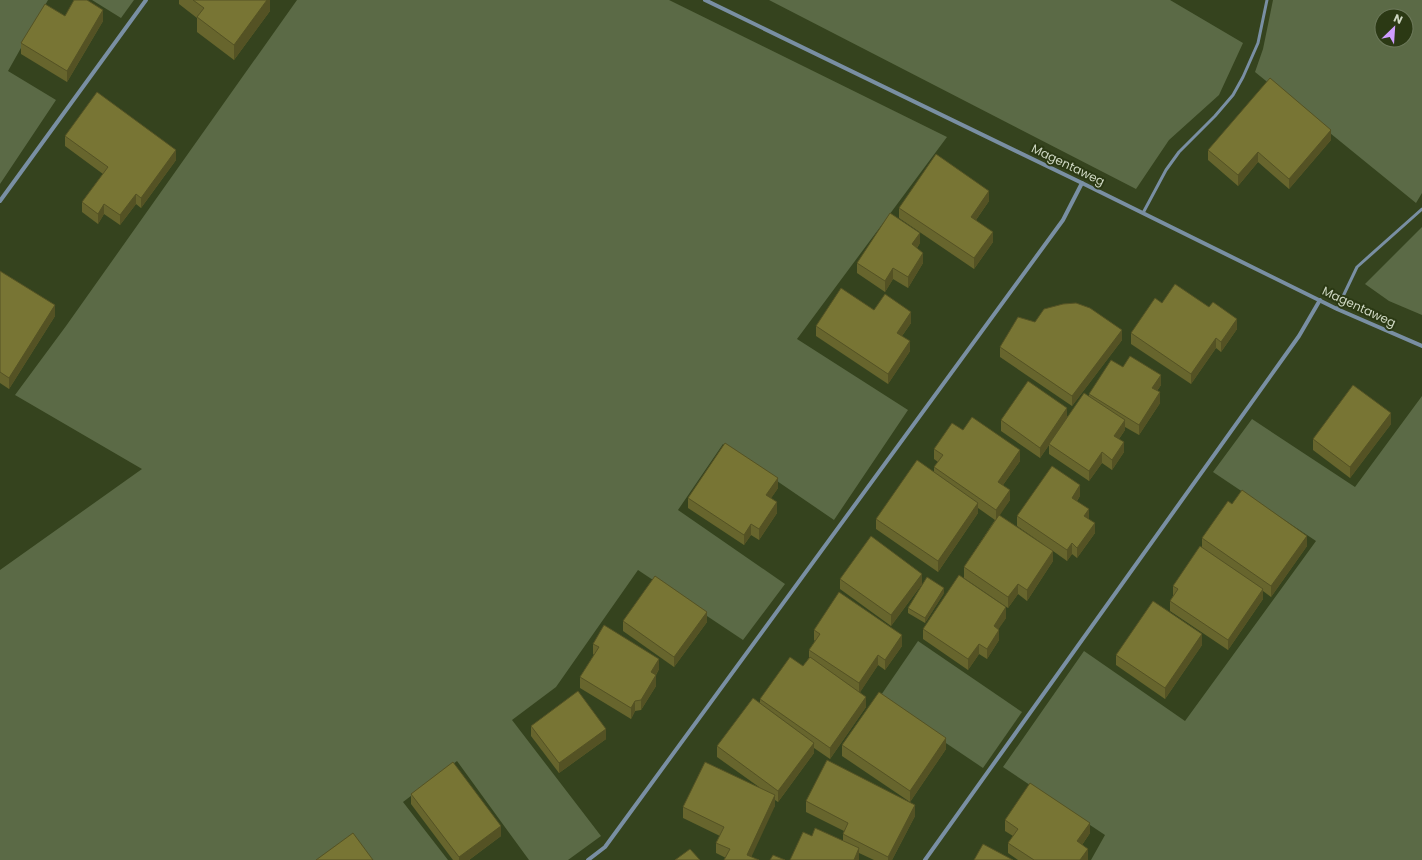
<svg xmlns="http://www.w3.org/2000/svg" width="1422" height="860" font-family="Poppins,sans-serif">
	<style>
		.green { fill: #5b6a46; fill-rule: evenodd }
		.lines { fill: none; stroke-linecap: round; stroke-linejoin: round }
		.lane { stroke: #798fa3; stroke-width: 3 }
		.street { stroke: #798fa3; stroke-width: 4 }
		.wall { fill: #67652d }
		.shaded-wall { fill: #545224 }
		.building { fill: #787534; stroke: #545224 }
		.labels { text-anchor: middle; stroke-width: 4; stroke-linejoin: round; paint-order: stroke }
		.street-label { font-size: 12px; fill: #ced7c2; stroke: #2b3914 }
	</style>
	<rect width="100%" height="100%" fill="#35431e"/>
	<g class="green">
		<polygon points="0,0 48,0 8,71 56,100 0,184"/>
		<polygon points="92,0 134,0 121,18"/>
		<polygon points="297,0 669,0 947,137 797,339 908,410 834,520 723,444 678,510 785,584 743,640 638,570 556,687 512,720 601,836 568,860 529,860 457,761 403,802 448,860 0,860 0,570 142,469 15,395 66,326"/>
		<polygon points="769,0 1170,0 1243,43 1219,95 1169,140 1136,189"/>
		<path d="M1273,0H1422V193L1416,203L1255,72L1263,49ZM1382,16H1406V40H1382Z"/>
		<polygon points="1422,227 1422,315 1389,301 1365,284"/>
		<polygon points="1422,396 1422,860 1091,860 1105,835 1003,767 1084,651 1185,721 1316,541 1213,472 1252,419 1355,487"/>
		<polygon points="918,641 1022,712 983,768 879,698"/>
	</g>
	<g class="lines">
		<g class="lane">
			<polyline points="1143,213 1166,170 1179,152 1215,116 1233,95 1243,77 1258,43 1267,0"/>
			<polyline points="1337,309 1357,267 1422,209"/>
		</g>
		<g class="street">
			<polyline points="705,0 1082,183 1337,309 1422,346"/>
			<polyline points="0,201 146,0"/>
			<polyline points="588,860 605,847 1063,220 1082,183"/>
			<polyline points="925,860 1299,336 1320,300"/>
		</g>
	</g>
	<g class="wall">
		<polygon points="179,0 270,0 270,11 234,60 197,32 197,18 179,4"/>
		<polygon points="65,16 103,21 67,82 21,54 21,43"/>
		<polygon points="65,136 176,160 141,208 136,204 120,225 104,214 98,224 82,212 82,202 103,174 65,146"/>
		<polygon points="1331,140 1289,189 1258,162 1238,186 1208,160 1208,150"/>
		<polygon points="989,201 976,220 993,242 974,269 899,218 899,208"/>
		<polygon points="920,243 917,248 923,263 908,288 893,279 885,292 857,273 857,263"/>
		<polygon points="0,271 55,316 9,389 0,383"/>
		<polygon points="1162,303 1237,329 1221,352 1216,348 1191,384 1131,344 1131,333"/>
		<polygon points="874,310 911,323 902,336 910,351 888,384 816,336 816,326"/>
		<polygon points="1035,322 1122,340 1072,406 1000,357 1000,347"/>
		<polygon points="1123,367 1161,385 1157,391 1160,403 1139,435 1125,427 1125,430 1119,439 1124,452 1112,470 1102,463 1089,481 1049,454 1049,445 1040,458 1001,431 1001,420 1067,417 1089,397 1089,394"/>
		<polygon points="1391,424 1350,478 1313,450 1313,439"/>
		<polygon points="963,430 1020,461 1003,485 1010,500 999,515 1046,546 1017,526 1017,516 1080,496 1077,501 1089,519 1095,533 1077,558 1072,554 1067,561 1053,551 1053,561 1027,601 1018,594 1008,608 964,578 964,567 995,520 978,508 978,513 938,572 876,529 876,519 934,472 934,467 938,462 934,459 934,449"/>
		<polygon points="778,488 771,498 777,513 759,540 751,535 744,545 688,508 688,498"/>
		<polygon points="1232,504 1307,546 1271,597 1263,591 1263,599 1228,650 1170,611 1170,601 1173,596 1173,586 1202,548 1202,538"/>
		<polygon points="840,579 922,584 891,626 840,589"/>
		<polygon points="944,593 925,623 908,613 908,608"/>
		<polygon points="1006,618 998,629 999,640 987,659 979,654 968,670 923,639 923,629"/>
		<polygon points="623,621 707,622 674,667 623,631"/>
		<polygon points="814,630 902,646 885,670 878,665 860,692 866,707 830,759 814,748 814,753 778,802 775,800 775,806 726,858 716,853 716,843 720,836 683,818 683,807 759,787 717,757 717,746 760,703 760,699 803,666 809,658 809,650 815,641 814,640"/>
		<polygon points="593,644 659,669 656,675 656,686 641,710 635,711 631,719 580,688 580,677 594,655 593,654"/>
		<polygon points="1202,645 1165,699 1116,665 1116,655"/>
		<polygon points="531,726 606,739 559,773 531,736"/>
		<polygon points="842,745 946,749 910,802 842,756"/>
		<polygon points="411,794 501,836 469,860 453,860 411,804"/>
		<polygon points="806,801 915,816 892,860 874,860 859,853 859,860 790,860 843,841 843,834 844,831 806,812"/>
		<polygon points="1005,820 1090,833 1082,845 1088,859 1088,860 1018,860 1008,853 1008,843 1013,836 1005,831"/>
	</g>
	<g class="shaded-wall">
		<polygon points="267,0 270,0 270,11 234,60 234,45"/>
		<polygon points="103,10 103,21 67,82 67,71"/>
		<polygon points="1331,130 1331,140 1289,189 1289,179"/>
		<polygon points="176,150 176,160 141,208 141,198"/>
		<polygon points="1258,152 1258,162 1238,186 1238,175"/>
		<polygon points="989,191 989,201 971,227 971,217"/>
		<polygon points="136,194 136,204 120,225 120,215"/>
		<polygon points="104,204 104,214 98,224 98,214"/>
		<polygon points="993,232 993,242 974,269 974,258"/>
		<polygon points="920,233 920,243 912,255 912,244"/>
		<polygon points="923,253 923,263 908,288 908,277"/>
		<polygon points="893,268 893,279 885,292 885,281"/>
		<polygon points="55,305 55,316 9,389 9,378"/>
		<polygon points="911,312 911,323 897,343 897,333"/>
		<polygon points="1237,319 1237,329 1221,352 1221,342"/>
		<polygon points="1122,330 1122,340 1072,406 1072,396"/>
		<polygon points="1216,338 1216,348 1191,384 1191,374"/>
		<polygon points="910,341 910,351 888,384 888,374"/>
		<polygon points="1161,375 1161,385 1152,398 1152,388"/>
		<polygon points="1160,392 1160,403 1139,435 1139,425"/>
		<polygon points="1067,408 1067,419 1049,444 1049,445 1040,458 1040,448"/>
		<polygon points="1391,413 1391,424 1350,478 1350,467"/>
		<polygon points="1125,420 1125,430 1114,446 1114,436"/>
		<polygon points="1124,442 1124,452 1112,470 1112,460"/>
		<polygon points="1020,450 1020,461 998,492 998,482"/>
		<polygon points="1102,452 1102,463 1089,481 1089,471"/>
		<polygon points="778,478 778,488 766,506 766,495"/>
		<polygon points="1080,485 1080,496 1072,508 1072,498"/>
		<polygon points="1010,490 1010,500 996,521 996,510"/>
		<polygon points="777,502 777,513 759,540 759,529"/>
		<polygon points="978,503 978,513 938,572 938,561"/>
		<polygon points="1089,509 1089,520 1084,516"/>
		<polygon points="1095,523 1095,533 1077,558 1077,548"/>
		<polygon points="751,524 751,535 744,545 744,535"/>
		<polygon points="1307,536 1307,546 1271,597 1271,586"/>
		<polygon points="1072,543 1072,554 1067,561 1067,550"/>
		<polygon points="1053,551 1053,561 1027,601 1027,590"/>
		<polygon points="922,574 922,584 891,626 891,615"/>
		<polygon points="1018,584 1018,594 1008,608 1008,597"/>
		<polygon points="944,588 944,593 925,623 925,618"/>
		<polygon points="1263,589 1263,599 1228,650 1228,640"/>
		<polygon points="1006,607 1006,618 994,636 994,626"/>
		<polygon points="707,612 707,622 674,667 674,657"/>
		<polygon points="999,630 999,640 987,659 987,649"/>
		<polygon points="1202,634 1202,645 1165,699 1165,688"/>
		<polygon points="902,635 902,646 885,670 885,660"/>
		<polygon points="979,644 979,654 968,670 968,659"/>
		<polygon points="878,655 878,665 859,694 859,683"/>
		<polygon points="659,659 659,669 652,682 656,675 656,686 641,710 641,700 651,672"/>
		<polygon points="866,697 866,707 830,759 830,748"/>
		<polygon points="635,701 635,711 631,719 631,708"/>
		<polygon points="606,729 606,739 559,773 559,763"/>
		<polygon points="946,738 946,749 910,802 910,791"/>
		<polygon points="814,743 814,753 778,802 778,791"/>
		<polygon points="775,795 775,806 750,860 747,855"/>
		<polygon points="915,805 915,816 892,860 888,860 888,857"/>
		<polygon points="1090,823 1090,833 1077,852 1077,841"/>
		<polygon points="501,826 501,836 469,860 459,860 459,857"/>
		<polygon points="859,848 859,860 854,860"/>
		<polygon points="1088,849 1088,860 1080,860"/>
	</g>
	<g class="building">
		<polygon points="74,0 87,0 103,10 67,71 21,43 45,4 65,16"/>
		<polygon points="193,0 267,0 234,45 197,17 204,8"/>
		<polygon points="1270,78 1331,130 1289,179 1258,152 1238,175 1208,150"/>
		<polygon points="97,92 176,150 141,198 136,194 120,215 104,204 98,214 82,202 108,167 65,136"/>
		<polygon points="936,154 989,191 971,217 993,232 974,258 899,208"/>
		<polygon points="890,213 920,233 912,244 923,253 908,277 893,268 885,281 857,263"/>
		<polygon points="0,271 55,305 9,378 0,372"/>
		<polygon points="1175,284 1209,307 1213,302 1237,319 1221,342 1216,338 1191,374 1131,333 1155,298 1162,303"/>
		<polygon points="841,288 874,310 885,294 911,312 897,333 910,341 888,374 816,326"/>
		<polygon points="1076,303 1090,308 1122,330 1072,396 1000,347 1018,317 1035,322 1044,309 1063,304"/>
		<polygon points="1130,356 1161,375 1152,388 1160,392 1139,425 1089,394 1111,360 1123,367"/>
		<polygon points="1028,381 1067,408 1040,448 1001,420"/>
		<polygon points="1353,385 1391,413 1350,467 1313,439"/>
		<polygon points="1084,393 1125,420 1114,436 1124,442 1112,460 1102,452 1089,471 1049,444"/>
		<polygon points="972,417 1020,450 998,482 1010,490 996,510 934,467 943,455 934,449 952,423 963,430"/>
		<polygon points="725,443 778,478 766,495 777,502 759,529 751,524 744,535 688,498"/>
		<polygon points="917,460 978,503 938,561 876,519"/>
		<polygon points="1052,466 1080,485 1072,498 1089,509 1084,516 1095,523 1077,548 1072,543 1067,550 1017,516"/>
		<polygon points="1242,490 1307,536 1271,586 1202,538 1228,501 1232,504"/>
		<polygon points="999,515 1053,551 1027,590 1018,584 1008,597 964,567"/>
		<polygon points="871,536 922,574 891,615 840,579"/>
		<polygon points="1200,546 1263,589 1228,640 1170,601 1178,589 1173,586"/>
		<polygon points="959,575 1006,607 994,626 999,630 987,649 979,644 968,659 923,629"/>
		<polygon points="655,576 707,612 674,657 623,621"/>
		<polygon points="927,577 944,588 925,618 908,608"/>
		<polygon points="839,592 902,635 885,660 878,655 859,683 809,650 820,634 814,630"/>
		<polygon points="1153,601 1202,634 1165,688 1116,655"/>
		<polygon points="604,625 659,659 651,672 656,675 641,700 635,701 631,708 580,677 599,647 593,644"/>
		<polygon points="790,657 803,666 810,657 866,697 830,748 760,699"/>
		<polygon points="578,691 606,729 559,763 531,726"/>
		<polygon points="879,692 946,738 910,791 842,745"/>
		<polygon points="753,698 814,743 778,791 717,746"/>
		<polygon points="827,760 915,805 888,857 843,834 848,823 806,801"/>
		<polygon points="453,762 501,826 459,857 411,794"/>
		<polygon points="705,762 775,795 747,855 759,860 724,860 730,849 716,843 724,827 683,807"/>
		<polygon points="1030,783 1090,823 1077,841 1088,849 1080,860 1034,860 1008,843 1018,829 1005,820"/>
		<polygon points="815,828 859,848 854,860 790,860 803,832 812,836"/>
		<polygon points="353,833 373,860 316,860"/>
		<polygon points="983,844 1013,860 974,860"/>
		<polygon points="690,849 700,860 675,860"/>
		<polygon points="773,855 785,860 770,860"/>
	</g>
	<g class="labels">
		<g class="street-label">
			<text transform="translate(1068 165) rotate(26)" y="4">Magentaweg</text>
			<text transform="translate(1359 307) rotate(25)" y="4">Magentaweg</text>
		</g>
	</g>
	<g transform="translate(1394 28) rotate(25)"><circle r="19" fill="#2b3914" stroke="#6c785a"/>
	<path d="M0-3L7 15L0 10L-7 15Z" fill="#d09dff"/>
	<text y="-6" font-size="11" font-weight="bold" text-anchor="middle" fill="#ced7c2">N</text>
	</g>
</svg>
